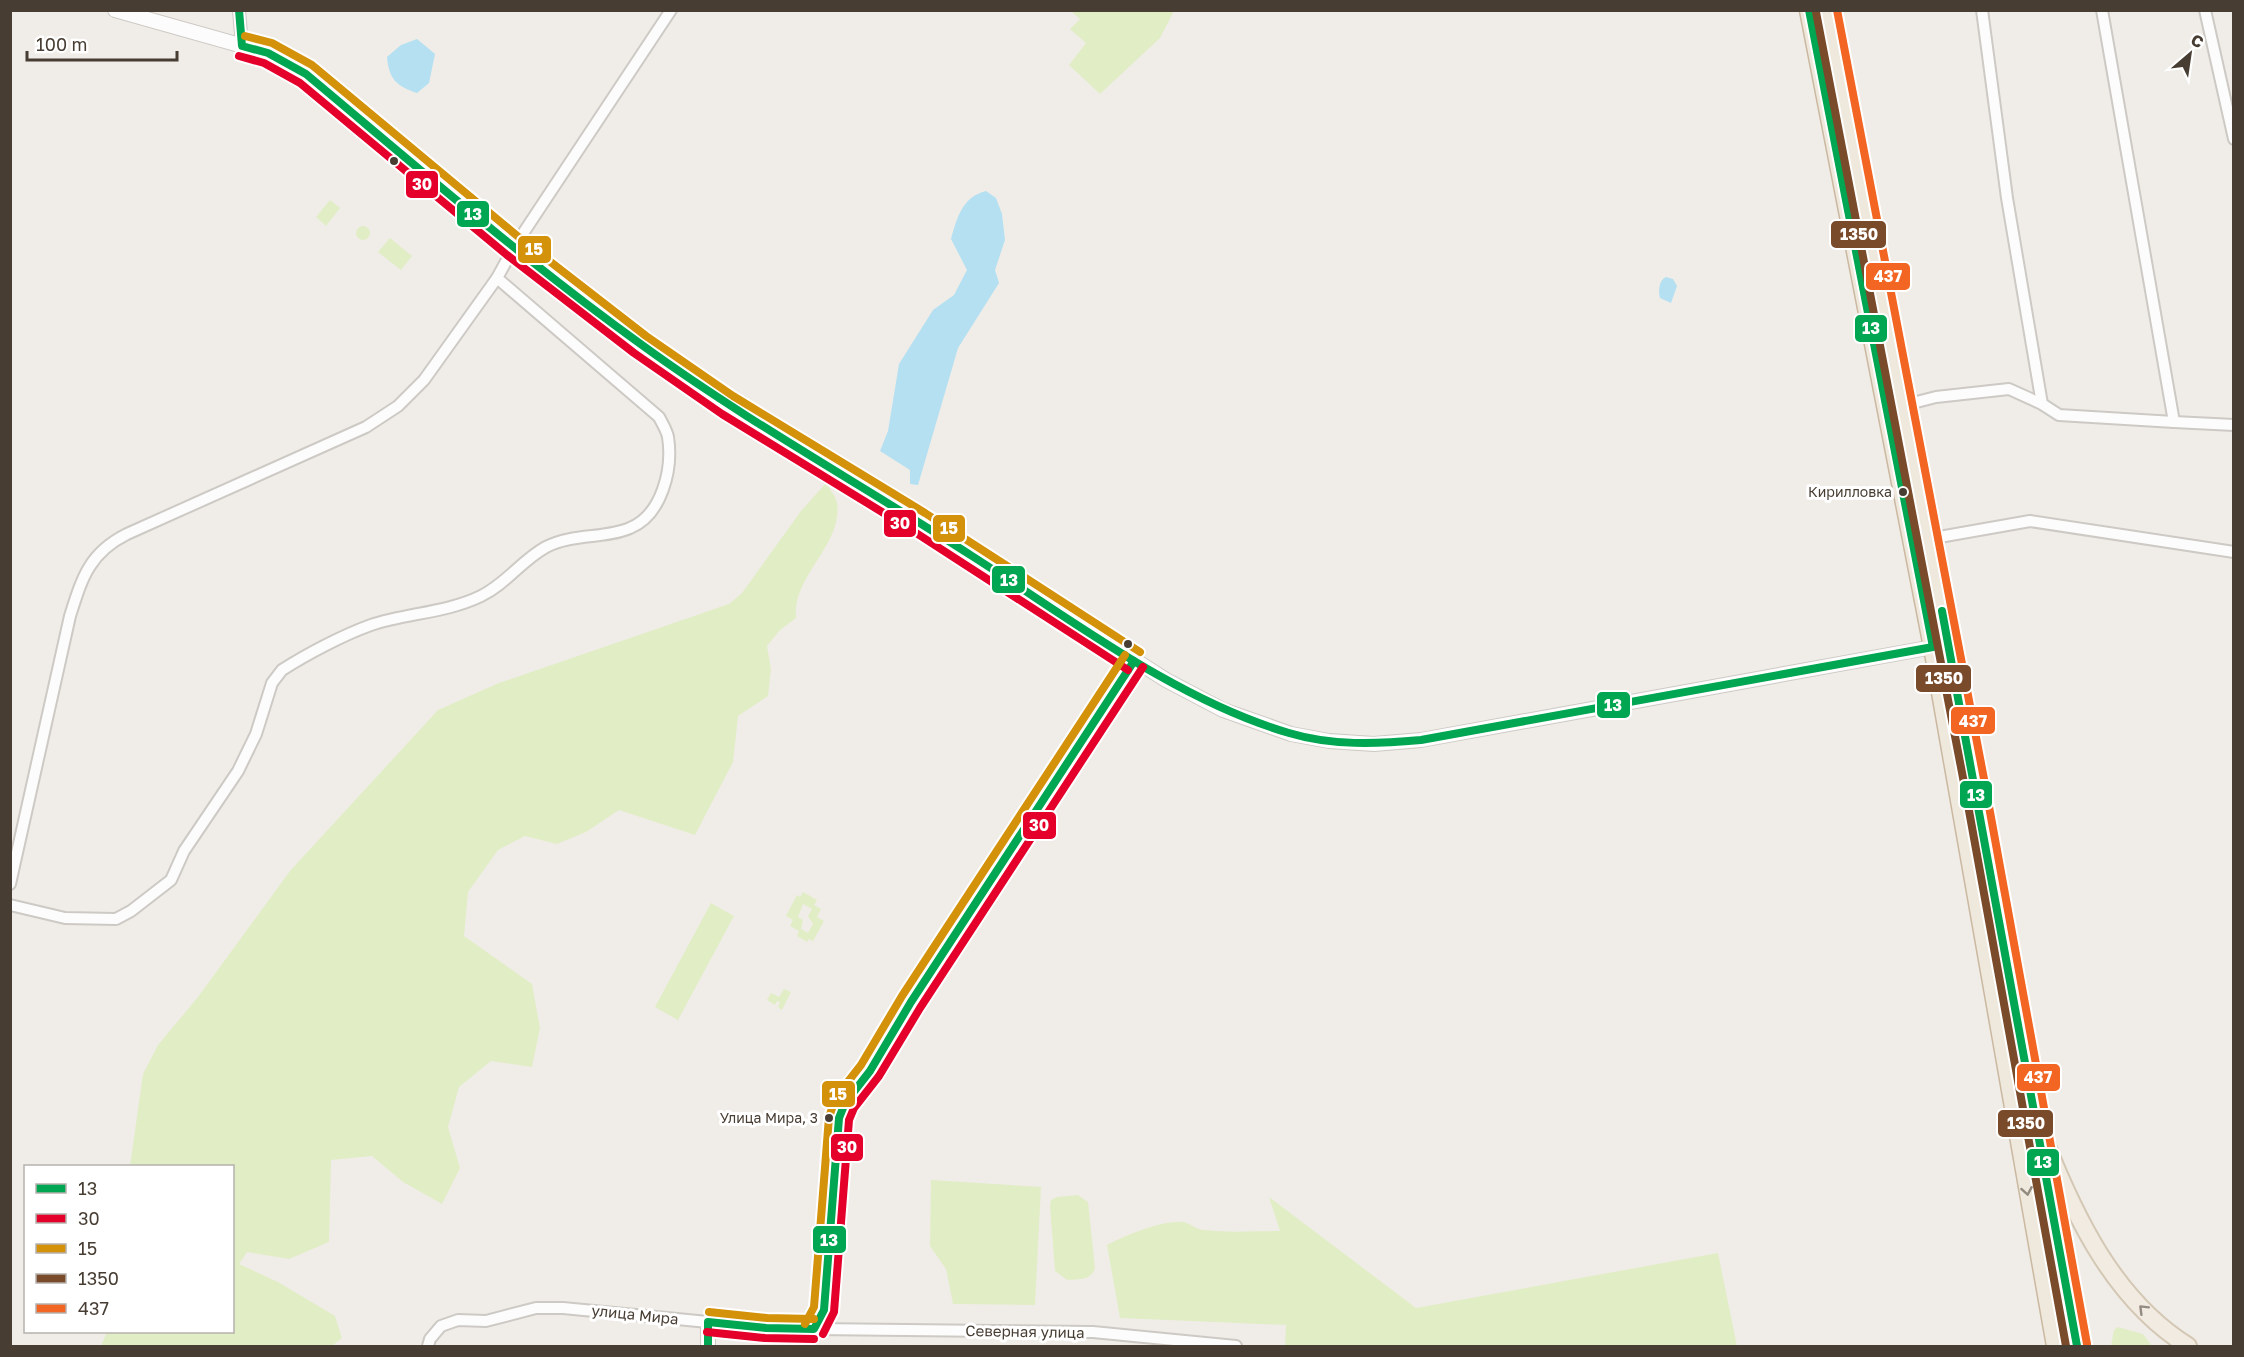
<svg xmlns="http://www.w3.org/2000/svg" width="2244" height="1357" font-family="'Golos Text',sans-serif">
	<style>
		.green { fill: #e1edc5; fill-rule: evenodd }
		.water { fill: #b4e0f2 }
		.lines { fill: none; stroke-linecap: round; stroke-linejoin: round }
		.minor-casing { stroke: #cdc9c4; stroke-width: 14 }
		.tertiary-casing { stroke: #cdc9c4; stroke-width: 16 }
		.primary-casing { stroke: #d4c8b4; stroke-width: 20 }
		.trunk-casing { stroke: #cbb8a0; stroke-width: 21 }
		.minor { stroke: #fdfcfc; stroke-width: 10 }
		.tertiary { stroke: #fdfcfc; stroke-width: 14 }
		.primary { stroke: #f1ebe2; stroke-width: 16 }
		.trunk { stroke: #eee8dd; stroke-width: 18 }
		.bus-1-casing { stroke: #fff; stroke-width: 12 }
		.bus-2-casing { stroke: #fff; stroke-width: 12 }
		.bus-3-casing { stroke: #fff; stroke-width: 12 }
		.bus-4-casing { stroke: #fff; stroke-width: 12 }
		.bus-5-casing { stroke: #fff; stroke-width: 12 }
		.bus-1 { stroke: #00a651; stroke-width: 8 }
		.bus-2 { stroke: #e4002b; stroke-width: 8 }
		.bus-3 { stroke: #d4910a; stroke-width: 8 }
		.bus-4 { stroke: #7a4b2a; stroke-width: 8 }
		.bus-5 { stroke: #f26522; stroke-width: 8 }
		.oneway { stroke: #928a7f }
		.oneway2 { stroke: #948b82 }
		.bus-dot { fill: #473d33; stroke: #fff; stroke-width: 2 }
		.labels { text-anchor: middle; stroke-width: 6; stroke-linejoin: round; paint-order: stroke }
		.bus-label { font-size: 14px; fill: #473d33; stroke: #fff; text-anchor: end }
		.street-label { font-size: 15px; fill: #473d33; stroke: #fff }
		.line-badge { stroke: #fff; stroke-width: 2 }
		.badge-label { font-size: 16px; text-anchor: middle; font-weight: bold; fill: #fff }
	</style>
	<rect width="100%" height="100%" fill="#f0ede8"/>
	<g class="green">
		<polygon points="1071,11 1174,10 1174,11 1160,38 1100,94 1069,65 1086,43 1070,29 1080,19"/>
		<polygon points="330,200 340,208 326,226 316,217"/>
		<circle cx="363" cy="233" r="7"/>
		<polygon points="390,238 412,256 401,270 378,252"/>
		<path d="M826,483C829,489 836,496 837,503C844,543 791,577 796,618L780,630L767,646L771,669L768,696L738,716L733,762L695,835L619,810L586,832L557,844L525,836L498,850L468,892L464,936L532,984L540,1028L532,1067L491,1061L459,1087L448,1127L460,1168L442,1204L403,1182L372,1156L331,1160L329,1242L289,1259L247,1252L239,1264L278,1282L335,1316L342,1338L332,1346H101L107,1332H232V1166H130L143,1074L158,1045L198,997L290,871L438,710L499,683L729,604L742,593L801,511Z"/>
		<path d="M803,892L817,900L814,905L821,909L817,917L824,921L813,941L809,939L807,942L797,936L799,931L790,926L793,920L786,916L797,895L800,897ZM803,904L812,909L808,916L813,924L808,933L801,929L803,920L798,917Z"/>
		<polygon points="711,903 734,916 678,1020 655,1007"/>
		<polygon points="784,989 791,992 782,1010 778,1007 780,1002 777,1001 775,1005 767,1000 771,993 779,997"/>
		<polygon points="931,1180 1041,1187 1035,1305 953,1304 946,1269 930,1246"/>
		<path d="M1078,1195L1088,1202L1095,1268C1091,1281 1078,1279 1067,1280L1055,1271L1050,1206L1051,1200L1057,1197Z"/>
		<path d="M1269,1197L1416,1308L1718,1253L1737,1346H1285L1286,1325L1120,1318L1107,1245C1123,1236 1165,1219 1183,1222C1190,1223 1197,1230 1204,1230C1229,1233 1255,1231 1280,1231Z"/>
		<polygon points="2118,1327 2143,1334 2152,1346 2111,1346 2114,1330"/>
	</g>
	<g class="water">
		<path d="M417,39L435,54L429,83L417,93C396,86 389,79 387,57L401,45Z"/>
		<path d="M986,191L996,198L1002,214L1005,240L995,270L999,283L958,348L918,485L910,484V470L880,451L888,431L899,364L933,310L954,295L967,270L951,239C957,218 962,197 986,191Z"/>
		<path d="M1666,277L1673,279L1677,286L1671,303L1660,298C1658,291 1659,280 1666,277Z"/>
	</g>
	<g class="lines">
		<defs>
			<g id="minor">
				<polyline points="239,10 242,46"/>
				<polyline points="1982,10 2007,198 2042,404 2059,415 2174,422 2102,10"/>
				<polyline points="2205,10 2234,139"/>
				<polyline points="1901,406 1936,397 2009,389 2042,404"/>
				<polyline points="2174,422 2234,425"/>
				<polyline points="1928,539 2030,521 2234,552"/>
				<path d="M10,884L70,616C82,578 89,553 127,534L366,427L398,406L424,380L497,278L514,247L671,10"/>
				<path d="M10,905L65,918L116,919L131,911L171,880L184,851L238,771L256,734L272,683L282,670C307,654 343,635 371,625C407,613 446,613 481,596C506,584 522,560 546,547C573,533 605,539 630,528C662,515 673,469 668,437C667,431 662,423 659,417L497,278"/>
				<polyline points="814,1329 1093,1332 1236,1346"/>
				<polyline points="428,1346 430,1339 441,1326 458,1320 486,1321 536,1308 563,1308 708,1322"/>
			</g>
			<g id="tertiary">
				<polyline points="115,10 268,53 306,74 514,247 640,344 727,405 919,522 1166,680 1223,710 1291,734 1329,741 1374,744 1421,740 1933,647"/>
				<polyline points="708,1346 708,1322 766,1328 814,1329 824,1310 839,1118 845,1103 870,1071 911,1002 1134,661"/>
			</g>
			<path id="primary" d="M2044,1139C2075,1217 2114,1300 2188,1346"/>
			<g id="trunk">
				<polyline points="1809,10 1933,647 2056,1346"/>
				<polyline points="1826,10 1974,781 2077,1346"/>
			</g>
		</defs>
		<use href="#minor" class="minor-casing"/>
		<use href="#tertiary" class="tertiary-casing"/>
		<use href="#primary" class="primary-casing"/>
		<use href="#trunk" class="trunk-casing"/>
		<use href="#minor" class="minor"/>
		<use href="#tertiary" class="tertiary"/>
		<use href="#primary" class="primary"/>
		<use href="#trunk" class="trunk"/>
		<defs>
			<g id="bus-1">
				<path d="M239,10L242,46L268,53L306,74C416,166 525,261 642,345C748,422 862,485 972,556C1071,619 1176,700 1289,733C1332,746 1377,744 1421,740L1933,647L1809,10"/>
				<polyline points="1942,611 2077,1346"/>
				<polyline points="708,1346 708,1322 766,1328 814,1329 824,1310 839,1118 845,1103 870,1071 911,1002 1134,661"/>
			</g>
			<g id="bus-2">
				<polyline points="239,56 264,63 300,83 507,255 634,353 722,414 913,531 1128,670"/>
				<polyline points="707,1332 765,1338 814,1339"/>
				<polyline points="823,1334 834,1312 849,1120 854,1108 879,1076 920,1008 1143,667"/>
			</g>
			<g id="bus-3">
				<polyline points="245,36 272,43 312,65 521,239 646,336 733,396 925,513 1140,652"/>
				<polyline points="709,1312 767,1318 814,1319"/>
				<polyline points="805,1324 814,1307 829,1117 836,1097 861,1065 902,996 1125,655"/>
			</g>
			<polyline id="bus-4" points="1816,12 1964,783 2066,1346"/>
			<polyline id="bus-5" points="1837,10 1984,779 2087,1344"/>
		</defs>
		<use href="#bus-1" class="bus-1-casing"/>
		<use href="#bus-2" class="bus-2-casing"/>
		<use href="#bus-3" class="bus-3-casing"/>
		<use href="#bus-4" class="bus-4-casing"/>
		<use href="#bus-5" class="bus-5-casing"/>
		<use href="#bus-1" class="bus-1"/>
		<use href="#bus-2" class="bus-2"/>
		<use href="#bus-3" class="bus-3"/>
		<use href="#bus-4" class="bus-4"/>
		<use href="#bus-5" class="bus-5"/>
	</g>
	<defs><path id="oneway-chevron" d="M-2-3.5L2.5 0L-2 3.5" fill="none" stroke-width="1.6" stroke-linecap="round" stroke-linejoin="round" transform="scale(1.5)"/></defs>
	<use class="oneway" href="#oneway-chevron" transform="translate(2027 1191) rotate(80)"/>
	<use class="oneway2" href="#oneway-chevron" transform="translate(2143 1309) rotate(-135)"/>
	<g class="bus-dot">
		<circle cx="394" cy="161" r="5"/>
		<circle cx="1903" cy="492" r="5"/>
		<circle cx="1128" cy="644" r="5"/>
		<circle cx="829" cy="1118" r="5"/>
	</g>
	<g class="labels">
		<g class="bus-label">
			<text x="1892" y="497">Кирилловка</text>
			<text x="818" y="1123">Улица Мира, 3</text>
		</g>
		<g class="street-label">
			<text transform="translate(635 1315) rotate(6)" y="5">улица Мира</text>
			<text transform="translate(1025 1332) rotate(1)" y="5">Северная улица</text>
		</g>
	</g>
	<g class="line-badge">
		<rect x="405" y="170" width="34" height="29" rx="6" fill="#e4002b"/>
		<rect x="456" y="200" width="34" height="28" rx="6" fill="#00a651"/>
		<rect x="1830" y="220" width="57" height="29" rx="6" fill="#7a4b2a"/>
		<rect x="517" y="235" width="35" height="29" rx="6" fill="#d4910a"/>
		<rect x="1865" y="262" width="46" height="29" rx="6" fill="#f26522"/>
		<rect x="1854" y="314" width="34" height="29" rx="6" fill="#00a651"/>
		<rect x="883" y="509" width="34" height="29" rx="6" fill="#e4002b"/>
		<rect x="932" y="514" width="34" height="29" rx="6" fill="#d4910a"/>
		<rect x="991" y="565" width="35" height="29" rx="6" fill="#00a651"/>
		<rect x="1915" y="664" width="57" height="29" rx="6" fill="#7a4b2a"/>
		<rect x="1596" y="691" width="35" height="28" rx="6" fill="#00a651"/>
		<rect x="1950" y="706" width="46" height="29" rx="6" fill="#f26522"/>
		<rect x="1959" y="780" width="34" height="29" rx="6" fill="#00a651"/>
		<rect x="1022" y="811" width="35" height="29" rx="6" fill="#e4002b"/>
		<rect x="2016" y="1063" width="45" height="29" rx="6" fill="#f26522"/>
		<rect x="821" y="1080" width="35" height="28" rx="6" fill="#d4910a"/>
		<rect x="1997" y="1109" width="57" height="29" rx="6" fill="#7a4b2a"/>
		<rect x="830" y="1133" width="34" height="29" rx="6" fill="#e4002b"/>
		<rect x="2026" y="1148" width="34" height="29" rx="6" fill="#00a651"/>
		<rect x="812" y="1225" width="35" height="29" rx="6" fill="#00a651"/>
	</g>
	<g class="badge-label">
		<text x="422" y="190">30</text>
		<text x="473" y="220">13</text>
		<text x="1859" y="240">1350</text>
		<text x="534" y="255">15</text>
		<text x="1888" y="282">437</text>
		<text x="1871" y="334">13</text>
		<text x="900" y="529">30</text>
		<text x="949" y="534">15</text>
		<text x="1009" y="586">13</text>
		<text x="1944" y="684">1350</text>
		<text x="1613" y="711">13</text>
		<text x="1973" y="727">437</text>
		<text x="1976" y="801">13</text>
		<text x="1039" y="831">30</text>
		<text x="2038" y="1083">437</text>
		<text x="838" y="1100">15</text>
		<text x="2026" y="1129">1350</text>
		<text x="847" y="1153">30</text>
		<text x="2043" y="1168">13</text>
		<text x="829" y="1246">13</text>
	</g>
	<rect width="2244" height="1357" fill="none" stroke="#473d33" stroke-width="24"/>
	<rect x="24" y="1165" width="210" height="168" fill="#ffffff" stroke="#b5b1ad" stroke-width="1.5"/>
	<rect x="36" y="1184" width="30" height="9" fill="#00a651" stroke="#b5b1ad" stroke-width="1.5"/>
	<text x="78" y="1195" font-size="18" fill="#473d33">13</text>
	<rect x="36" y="1214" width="30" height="9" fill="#e4002b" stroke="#b5b1ad" stroke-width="1.5"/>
	<text x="78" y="1225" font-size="18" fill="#473d33">30</text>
	<rect x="36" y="1244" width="30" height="9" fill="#d4910a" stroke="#b5b1ad" stroke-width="1.5"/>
	<text x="78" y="1255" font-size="18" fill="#473d33">15</text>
	<rect x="36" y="1274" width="30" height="9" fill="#7a4b2a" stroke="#b5b1ad" stroke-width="1.5"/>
	<text x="78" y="1285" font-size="18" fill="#473d33">1350</text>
	<rect x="36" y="1304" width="30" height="9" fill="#f26522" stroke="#b5b1ad" stroke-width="1.5"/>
	<text x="78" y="1315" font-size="18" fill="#473d33">437</text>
	<g transform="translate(2190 54) rotate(29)" stroke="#ffffff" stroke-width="4.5" paint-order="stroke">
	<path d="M0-4.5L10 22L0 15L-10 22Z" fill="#473d33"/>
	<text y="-9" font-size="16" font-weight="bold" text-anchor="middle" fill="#473d33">С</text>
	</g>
	<path d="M27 51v9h150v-9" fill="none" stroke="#473d33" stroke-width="3"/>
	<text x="36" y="51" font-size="18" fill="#473d33" stroke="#ffffff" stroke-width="4.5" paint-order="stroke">100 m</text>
</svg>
